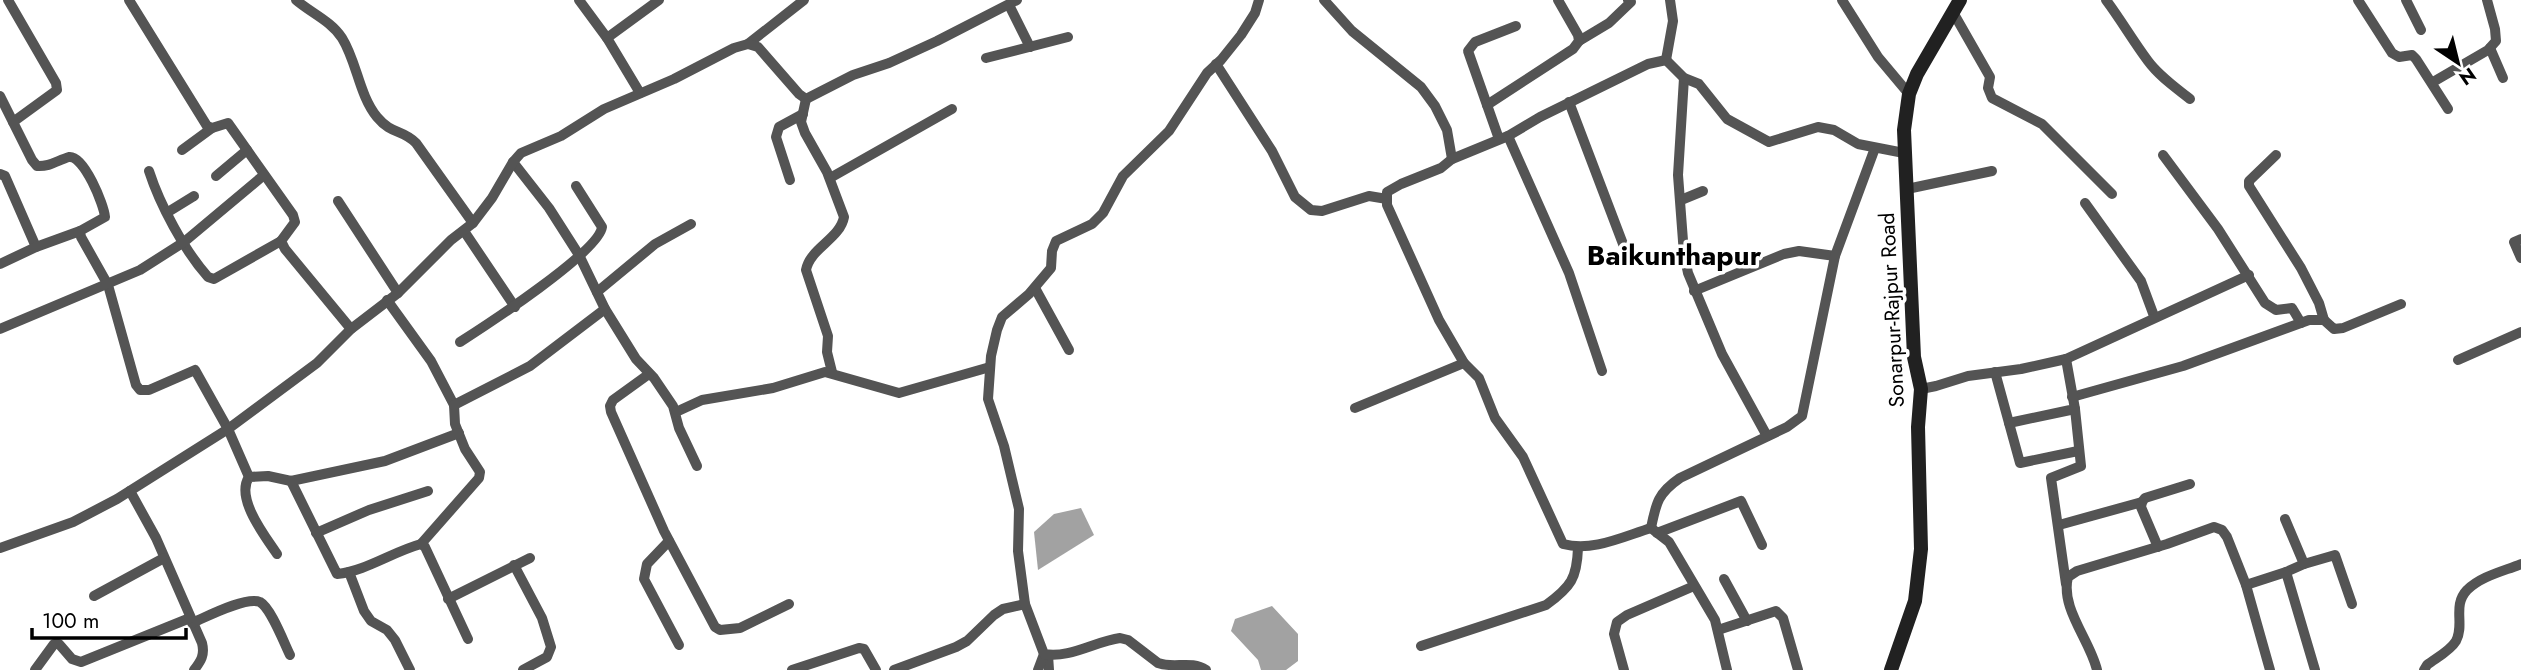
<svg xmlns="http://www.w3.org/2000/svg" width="2521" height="670" font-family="Jost,sans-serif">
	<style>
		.water { fill: #a2a2a2 }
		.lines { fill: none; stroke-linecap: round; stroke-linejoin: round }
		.minor { stroke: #545454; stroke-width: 10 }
		.secondary { stroke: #212121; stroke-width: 14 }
		.labels { text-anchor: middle; stroke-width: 7; stroke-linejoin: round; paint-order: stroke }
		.street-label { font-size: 21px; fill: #000; stroke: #fff }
		.district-label { font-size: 28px; font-weight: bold; fill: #000; stroke: #fff }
	</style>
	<rect width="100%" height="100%" fill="#fff"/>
	<g class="water">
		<polygon points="1081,508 1094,535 1038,570 1034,532 1054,514"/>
		<polygon points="1272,606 1298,634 1298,661 1286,670 1261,670 1258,660 1231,631 1235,619"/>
	</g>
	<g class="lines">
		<g class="minor">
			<polyline points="8,0 56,83 57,90 13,122"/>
			<polyline points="129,0 207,126 212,128 228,123 293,215 295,222 281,241 285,249 351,329"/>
			<path d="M296,0C311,13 331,21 342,38C357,62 359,95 377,117C392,135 402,129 416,143L473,223"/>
			<polyline points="579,0 607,38 640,93"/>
			<polyline points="1324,0 1352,31 1421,87 1435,106 1447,130 1452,159"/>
			<polyline points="1842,0 1878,57 1909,94"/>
			<path d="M2106,0C2121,20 2133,41 2148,61C2159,76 2175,87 2190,99"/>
			<polyline points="2358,0 2392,53 2399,57 2412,55 2416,59 2448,109"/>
			<polyline points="2406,0 2421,30"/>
			<polyline points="1009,5 1030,47"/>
			<polyline points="1954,14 1990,77 1988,88 1992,98 2042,124 2112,194"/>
			<polyline points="607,38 659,0"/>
			<polyline points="1579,41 1609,23 1631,2 1628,0"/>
			<polyline points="748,44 804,0"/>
			<polyline points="2490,48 2503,78"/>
			<polyline points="986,58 1068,37"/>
			<polyline points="1666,60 1673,21 1670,0"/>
			<polyline points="1216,64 1272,151 1295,197 1311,210 1322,211 1369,196 1387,199"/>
			<polyline points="1684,78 1678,175 1684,254 1688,273 1722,354 1767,436"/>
			<polyline points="2433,82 2488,50 2496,41 2495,29 2487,0"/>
			<path d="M0,96L32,160L37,166C50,167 58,160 69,157C84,155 104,205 105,217L80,231L81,237L108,285L136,385L140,390H149L195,370L228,429L249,477"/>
			<path d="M806,99L801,122L805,133L827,172L844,217C840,239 810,248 806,270L828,336L827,352L832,372"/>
			<polyline points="1569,102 1623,244"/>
			<polyline points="1487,105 1573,49 1579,41 1578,35 1558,0"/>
			<polyline points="1508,136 1569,273 1602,371"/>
			<polyline points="1499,139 1468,51 1475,42 1516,26"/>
			<polyline points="182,150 212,128"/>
			<polyline points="2163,155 2218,229 2265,303 2276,310 2292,308 2301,323"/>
			<polyline points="2276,155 2249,181 2249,186 2301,268 2319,303 2324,320"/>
			<polyline points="513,162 549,208 579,255 605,309 636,359 654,378 673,406 679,428 697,466"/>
			<path d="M149,171C160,205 184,250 208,277L214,279L281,241"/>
			<polyline points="0,174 5,176 36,247"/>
			<polyline points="216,176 247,150"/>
			<polyline points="830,178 952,109"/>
			<polyline points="790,180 776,137 779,127 803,114"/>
			<polyline points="1907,189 1992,171"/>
			<polyline points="1681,200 1703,191"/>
			<polyline points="338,201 398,293"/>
			<polyline points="2085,203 2141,281 2154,316"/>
			<polyline points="168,212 194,196"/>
			<polyline points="464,231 515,307"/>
			<polyline points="2521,239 2514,242 2521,258"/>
			<polyline points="0,264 36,247 80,231"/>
			<polyline points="1035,288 1069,350"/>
			<polyline points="1694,291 1784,254 1799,251 1835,256"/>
			<polyline points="597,292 655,244 691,224"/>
			<polyline points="387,300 431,361 454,405 455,424 465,449 480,472 479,478 421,544"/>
			<polyline points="0,329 140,270 184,242 264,175"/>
			<path d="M460,342C485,326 599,252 602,227L576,186"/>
			<polyline points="2458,360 2521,332"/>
			<polyline points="1995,372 2020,463 2078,451"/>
			<polyline points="649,374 613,400 610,406 611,412 664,531 715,627 720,630 740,628 789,604"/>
			<polyline points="1921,389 1936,386 1968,376 2021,369 2066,359 2249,275"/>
			<polyline points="2072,397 2183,366 2309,320 2324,320 2334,329 2343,328 2401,304"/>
			<polyline points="454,405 530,366 605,309"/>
			<polyline points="1355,408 1464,363"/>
			<polyline points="676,412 702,400 773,388 825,372 899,393 990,367"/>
			<polyline points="2009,423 2075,409 2066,359"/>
			<path d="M291,481L337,574C366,571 392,552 421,544L425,547L468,639"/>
			<path d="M130,491L156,538L202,643C205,655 201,661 194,670"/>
			<polyline points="2285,519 2304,564 2286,572"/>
			<polyline points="2059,525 2142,502"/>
			<path d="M1651,528C1656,503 1658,493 1680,478L1787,427L1802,416L1835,256L1875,148"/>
			<polyline points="316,533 369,510 428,491"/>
			<polyline points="1657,533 1741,501 1762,545"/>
			<polyline points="669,541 647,564 644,579 679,645"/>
			<polyline points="2158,547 2141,507 2142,502 2145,498 2190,484"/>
			<polyline points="0,548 73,522 117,499 228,429 317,363 351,329 398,293 451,240 473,223 492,198 513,162 521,153 561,136 604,109 674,79 734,48 748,44 758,47 799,94 806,99 853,75 889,63 937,41 1017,0"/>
			<path d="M277,554C265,536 235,498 249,477L268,476L291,481L385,461L459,433"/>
			<polyline points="2304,564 2335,555 2352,604"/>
			<polyline points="514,565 542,618 551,647 547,657 523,670"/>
			<polyline points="349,572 364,611 371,621 387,630 395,640 410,670"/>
			<polyline points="1724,579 1747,621"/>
			<polyline points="2066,584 2051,478 2081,466 2075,409"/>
			<polyline points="2246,585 2286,572 2315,670"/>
			<polyline points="94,596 164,558"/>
			<polyline points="448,599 530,558"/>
			<path d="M192,623C206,617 246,596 260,602C271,608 284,643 290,655"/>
			<polyline points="1718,630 1776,611 1783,618 1798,670"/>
			<path d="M1421,646L1546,605C1571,587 1577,578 1578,548"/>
			<polyline points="1048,655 1049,670"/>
			<polyline points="35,670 54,644 59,644 72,659 81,662 190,618"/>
			<polyline points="792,670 859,648 864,649 876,670"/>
			<polyline points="894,670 956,647 967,641 994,615 1003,609 1025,604"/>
			<polyline points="1038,670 1044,654"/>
			<path d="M1206,670C1191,660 1174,669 1158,663L1128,640L1120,638C1096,641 1069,659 1044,654L1025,604L1018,551L1019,509L1004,446L988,399L991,356L997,330L1002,317L1029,294L1051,268L1052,251L1056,241L1092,224L1103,213L1123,176L1169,131L1207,73L1221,60L1241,35L1255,13L1259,0"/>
			<polyline points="1624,670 1614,634 1617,622 1627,615 1694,586"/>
			<path d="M1727,670L1715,620L1669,542L1651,528C1622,537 1592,552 1563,544L1523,457L1495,418L1479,378L1464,363L1439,320L1387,205V192L1401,184L1441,168L1452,159L1508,136L1540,117L1648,64L1666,60L1684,78L1699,84L1727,119L1769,142L1818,127L1834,130L1858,144L1904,153"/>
			<path d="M2097,670C2090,640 2060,608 2068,577L2077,571L2167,544L2214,527L2222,530L2227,537L2246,585L2270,670"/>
			<path d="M2424,670L2427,665C2436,658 2450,651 2456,641C2465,624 2452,606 2467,590C2481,576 2504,571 2521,564"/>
		</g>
		<polyline class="secondary" points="1891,670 1915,601 1921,549 1918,427 1921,389 1914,357 1904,130 1909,94 1917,74 1960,0"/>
	</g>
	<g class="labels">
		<g class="street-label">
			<text transform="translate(1892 310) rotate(-93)" y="7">Sonarpur-Rajpur Road</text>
		</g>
		<g class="district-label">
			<text x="1674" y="265">Baikunthapur</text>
		</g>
	</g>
	<g transform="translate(2458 63) rotate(145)" stroke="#ffffff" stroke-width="5" paint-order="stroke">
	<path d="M0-5L12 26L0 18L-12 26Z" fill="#000000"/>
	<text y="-10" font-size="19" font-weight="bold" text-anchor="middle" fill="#000000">N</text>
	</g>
	<path d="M32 628v10h154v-10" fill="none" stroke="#000000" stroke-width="3.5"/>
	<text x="42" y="628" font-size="21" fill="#000000" stroke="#ffffff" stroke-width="5" paint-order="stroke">100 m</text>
</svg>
